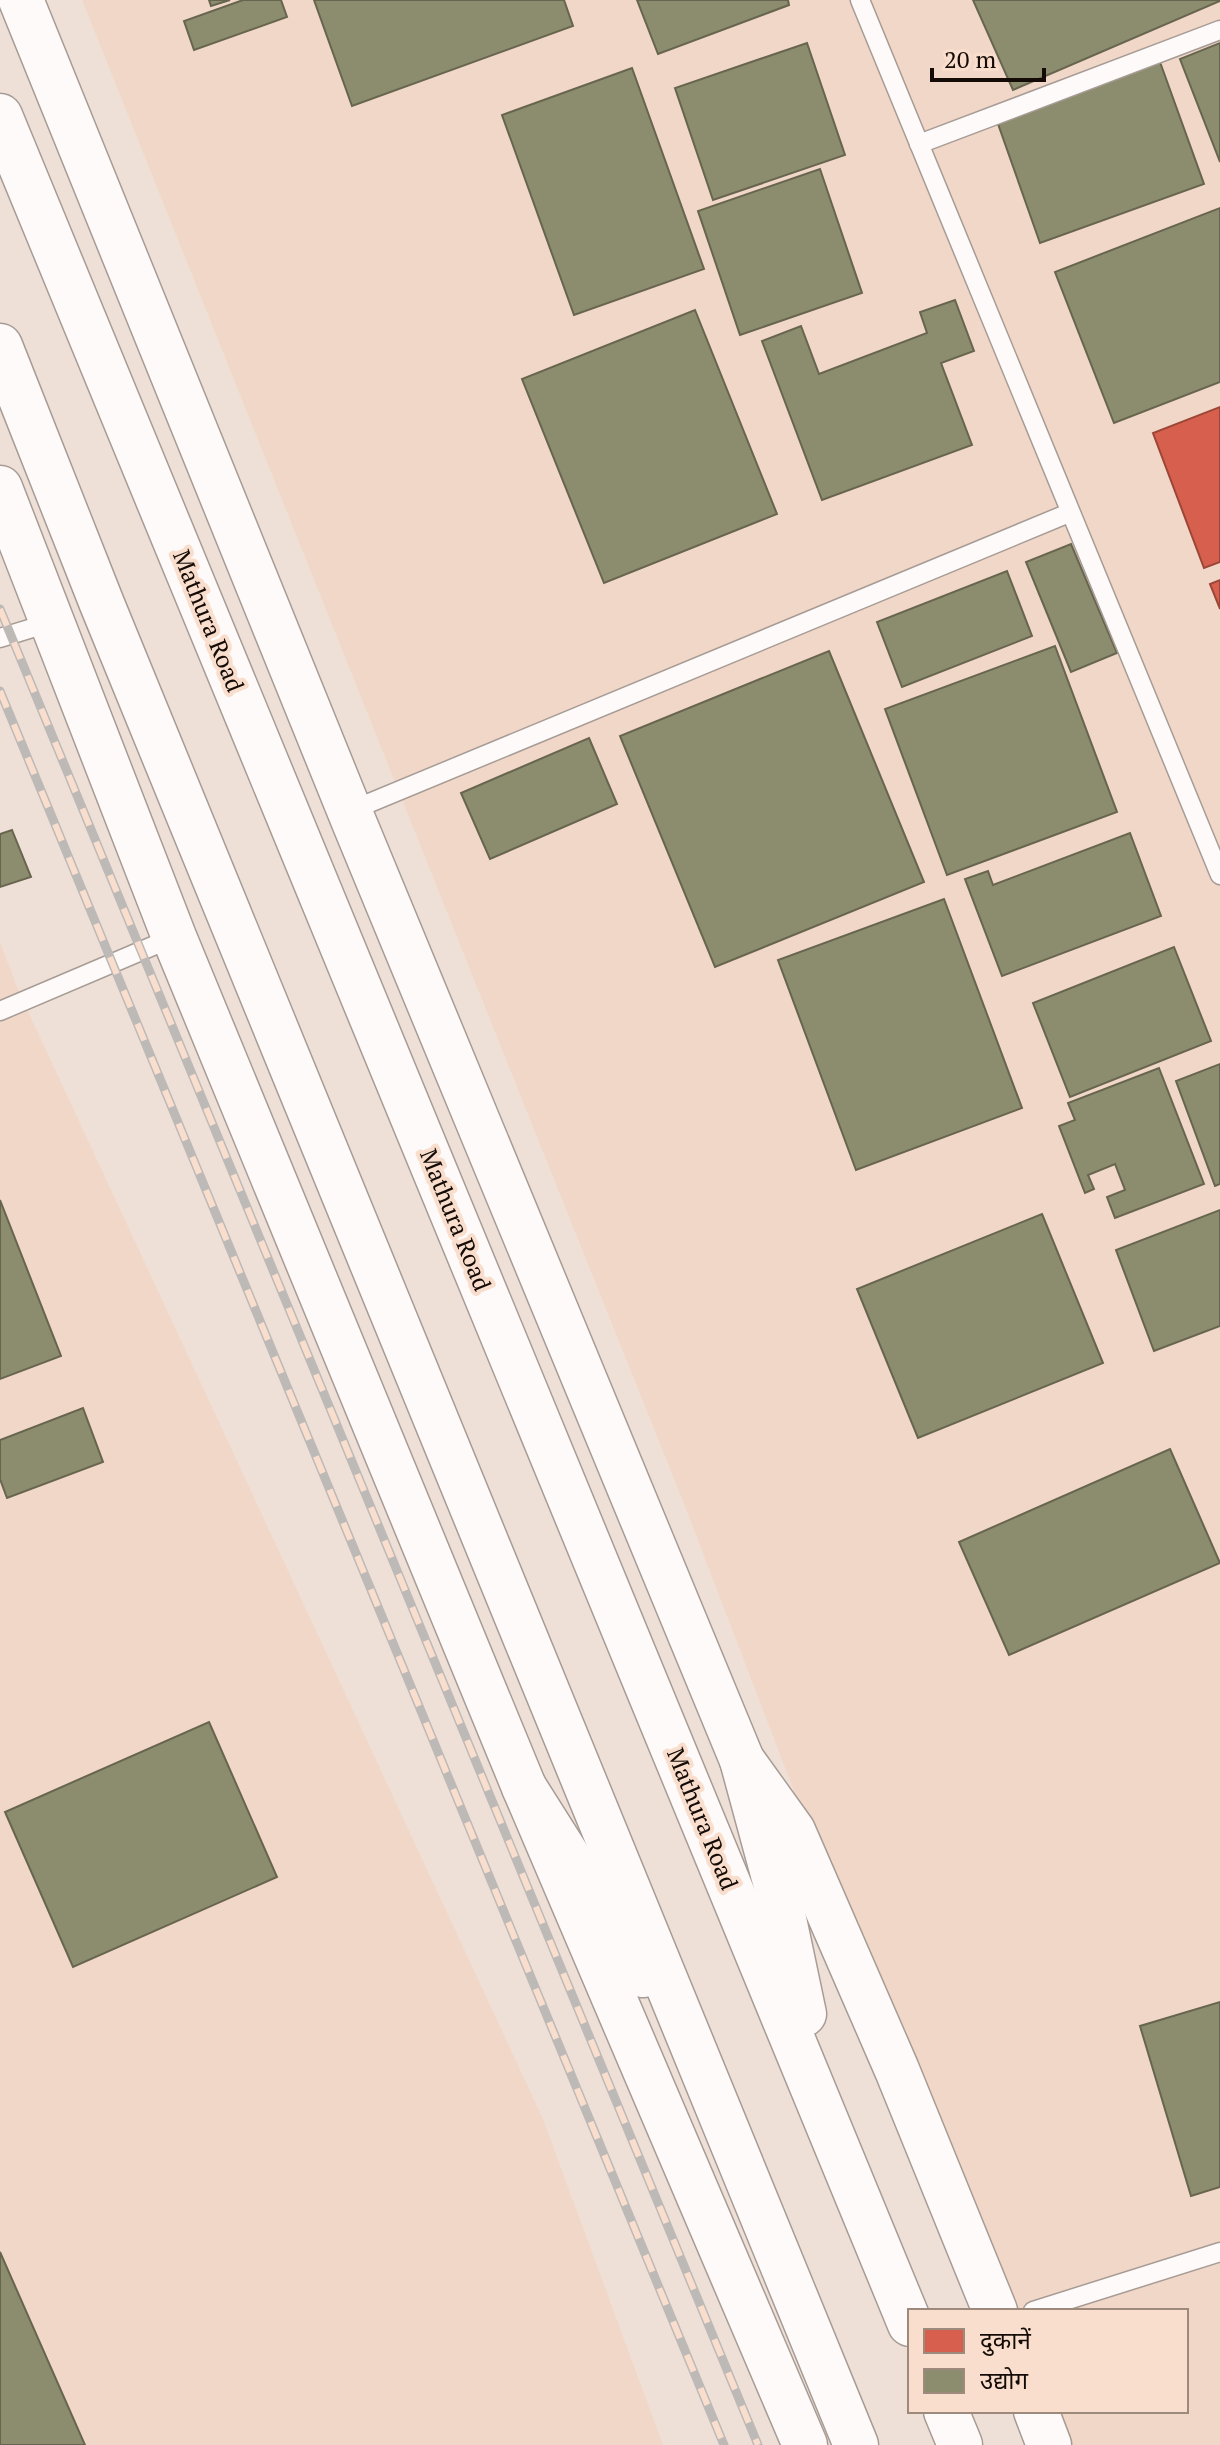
<svg xmlns="http://www.w3.org/2000/svg" width="1220" height="2445" font-family="'PT Serif','Noto Sans Devanagari',serif">
	<style>
		.built { fill: #f1d7c8 }
		.shops { fill: #d6604d; stroke: #9c4638; stroke-width: 2 }
		.industry { fill: #8c8c6e; stroke: #68654f; stroke-width: 2 }
		.lines { fill: none; stroke-linecap: round; stroke-linejoin: round }
		.lane-casing { stroke: #a79c95; stroke-width: 21 }
		.secondary-casing { stroke: #a79c95; stroke-width: 47 }
		.highway-casing { stroke: #a79c95; stroke-width: 47 }
		.lane { stroke: #fdfaf9; stroke-width: 18 }
		.secondary { stroke: #fdfaf9; stroke-width: 44 }
		.highway { stroke: #fdfaf9; stroke-width: 44 }
		.rail-casing { stroke: #bdb9b7; stroke-width: 9 }
		.rail { stroke: #f9decd; stroke-width: 6; stroke-dasharray: 18; stroke-linecap: butt }
		.labels { text-anchor: middle; stroke-width: 8; stroke-linejoin: round; paint-order: stroke }
		.street-label { font-size: 24px; fill: #140b06; stroke: #f9decd }
	</style>
	<rect width="100%" height="100%" fill="#efe0d7"/>
	<g class="built">
		<polygon points="82,0 1220,0 1220,2445 1044,2445 1031,2411 1186,2411 1186,2311 993,2311 686,1509"/>
		<polygon points="0,942 19,992 543,2119 663,2445 0,2445"/>
	</g>
	<g class="shops">
		<polygon points="1220,407 1220,562 1204,568 1153,433"/>
		<polygon points="1220,580 1220,609 1210,584"/>
	</g>
	<g class="industry">
		<polygon points="209,0 230,0 211,6"/>
		<polygon points="243,0 281,0 287,17 194,50 184,21"/>
		<polygon points="314,0 564,0 573,26 352,106"/>
		<polygon points="637,0 788,0 789,5 658,54"/>
		<polygon points="973,0 1220,0 1220,1 1013,90"/>
		<polygon points="807,43 845,155 713,200 675,88"/>
		<polygon points="1220,43 1220,162 1180,59"/>
		<polygon points="1160,62 1204,184 1040,243 997,121"/>
		<polygon points="632,68 704,269 574,315 502,115"/>
		<polygon points="820,169 862,293 740,335 698,211"/>
		<polygon points="1220,208 1220,382 1114,423 1055,272"/>
		<polygon points="955,300 974,351 941,363 972,445 822,500 762,341 801,326 819,374 927,333 920,312"/>
		<polygon points="695,310 777,514 604,583 522,379"/>
		<polygon points="1071,544 1117,653 1071,672 1026,562"/>
		<polygon points="1007,571 1032,636 902,687 877,622"/>
		<polygon points="1055,646 1117,812 947,875 885,709"/>
		<polygon points="829,651 924,882 715,967 620,736"/>
		<polygon points="589,738 617,804 490,859 461,793"/>
		<polygon points="12,830 31,877 0,887 0,834"/>
		<polygon points="1130,833 1161,916 1002,976 965,879 988,871 993,885"/>
		<polygon points="944,899 1022,1108 856,1170 778,960"/>
		<polygon points="1174,947 1211,1041 1070,1097 1033,1003"/>
		<polygon points="1220,1064 1220,1184 1215,1186 1176,1081"/>
		<polygon points="1159,1068 1204,1184 1115,1218 1107,1197 1125,1190 1115,1164 1088,1175 1094,1189 1085,1193 1059,1126 1075,1120 1068,1103"/>
		<polygon points="0,1200 61,1356 0,1379"/>
		<polygon points="1220,1210 1220,1326 1154,1351 1116,1250"/>
		<polygon points="1042,1214 1103,1363 918,1438 857,1289"/>
		<polygon points="83,1408 103,1462 7,1498 0,1479 0,1440"/>
		<polygon points="1170,1449 1220,1563 1009,1655 959,1542"/>
		<polygon points="209,1722 277,1877 73,1967 5,1812"/>
		<polygon points="1220,2002 1220,2187 1191,2196 1140,2026"/>
		<polygon points="0,2252 85,2445 0,2445"/>
	</g>
	<g class="lines">
		<defs>
			<g id="lane">
				<polyline points="860,0 1220,875"/>
				<polyline points="919,144 1220,30"/>
				<polyline points="0,638 52,622"/>
				<polyline points="350,811 1069,513"/>
				<polyline points="0,1011 174,937"/>
				<polyline points="1033,2311 1220,2252"/>
			</g>
			<g id="secondary">
				<polyline points="21,0 354,822 742,1760 793,1831 897,2070 995,2311"/>
				<polyline points="0,488 174,937 524,1787 805,2445"/>
				<polyline points="1036,2411 1049,2445"/>
			</g>
			<g id="highway">
				<polyline points="0,116 910,2324"/>
				<polyline points="0,346 102,604 856,2445"/>
				<polyline points="742,1760 780,1900 804,2014"/>
				<polyline points="524,1787 643,1975"/>
				<polyline points="946,2411 960,2445"/>
			</g>
		</defs>
		<use href="#lane" class="lane-casing"/>
		<use href="#secondary" class="secondary-casing"/>
		<use href="#highway" class="highway-casing"/>
		<use href="#lane" class="lane"/>
		<use href="#secondary" class="secondary"/>
		<use href="#highway" class="highway"/>
		<defs>
			<g id="rail">
				<polyline points="0,609 758,2445"/>
				<polyline points="0,691 724,2445"/>
			</g>
		</defs>
		<use href="#rail" class="rail-casing"/>
		<use href="#rail" class="rail"/>
	</g>
	<g class="labels">
		<g class="street-label">
			<text transform="translate(208 621) rotate(68)" y="8">Mathura Road</text>
			<text transform="translate(455 1220) rotate(68)" y="8">Mathura Road</text>
			<text transform="translate(702 1819) rotate(68)" y="8">Mathura Road</text>
		</g>
	</g>
	<rect x="908" y="2309" width="280" height="104" fill="#f9decd" stroke="#9d8a7d" stroke-width="2"/>
	<rect x="924" y="2329" width="40" height="24" fill="#d6604d" stroke="#9d8a7d" stroke-width="2"/>
	<text x="980" y="2349" font-size="24" fill="#140b06">दुकानें</text>
	<rect x="924" y="2369" width="40" height="24" fill="#8c8c6e" stroke="#9d8a7d" stroke-width="2"/>
	<text x="980" y="2389" font-size="24" fill="#140b06">उद्योग</text>
	<path d="M932 68v12h112v-12" fill="none" stroke="#140b06" stroke-width="4"/>
	<text x="944" y="68" font-size="24" fill="#140b06" stroke="#f9decd" stroke-width="6" paint-order="stroke">20 m</text>
</svg>
